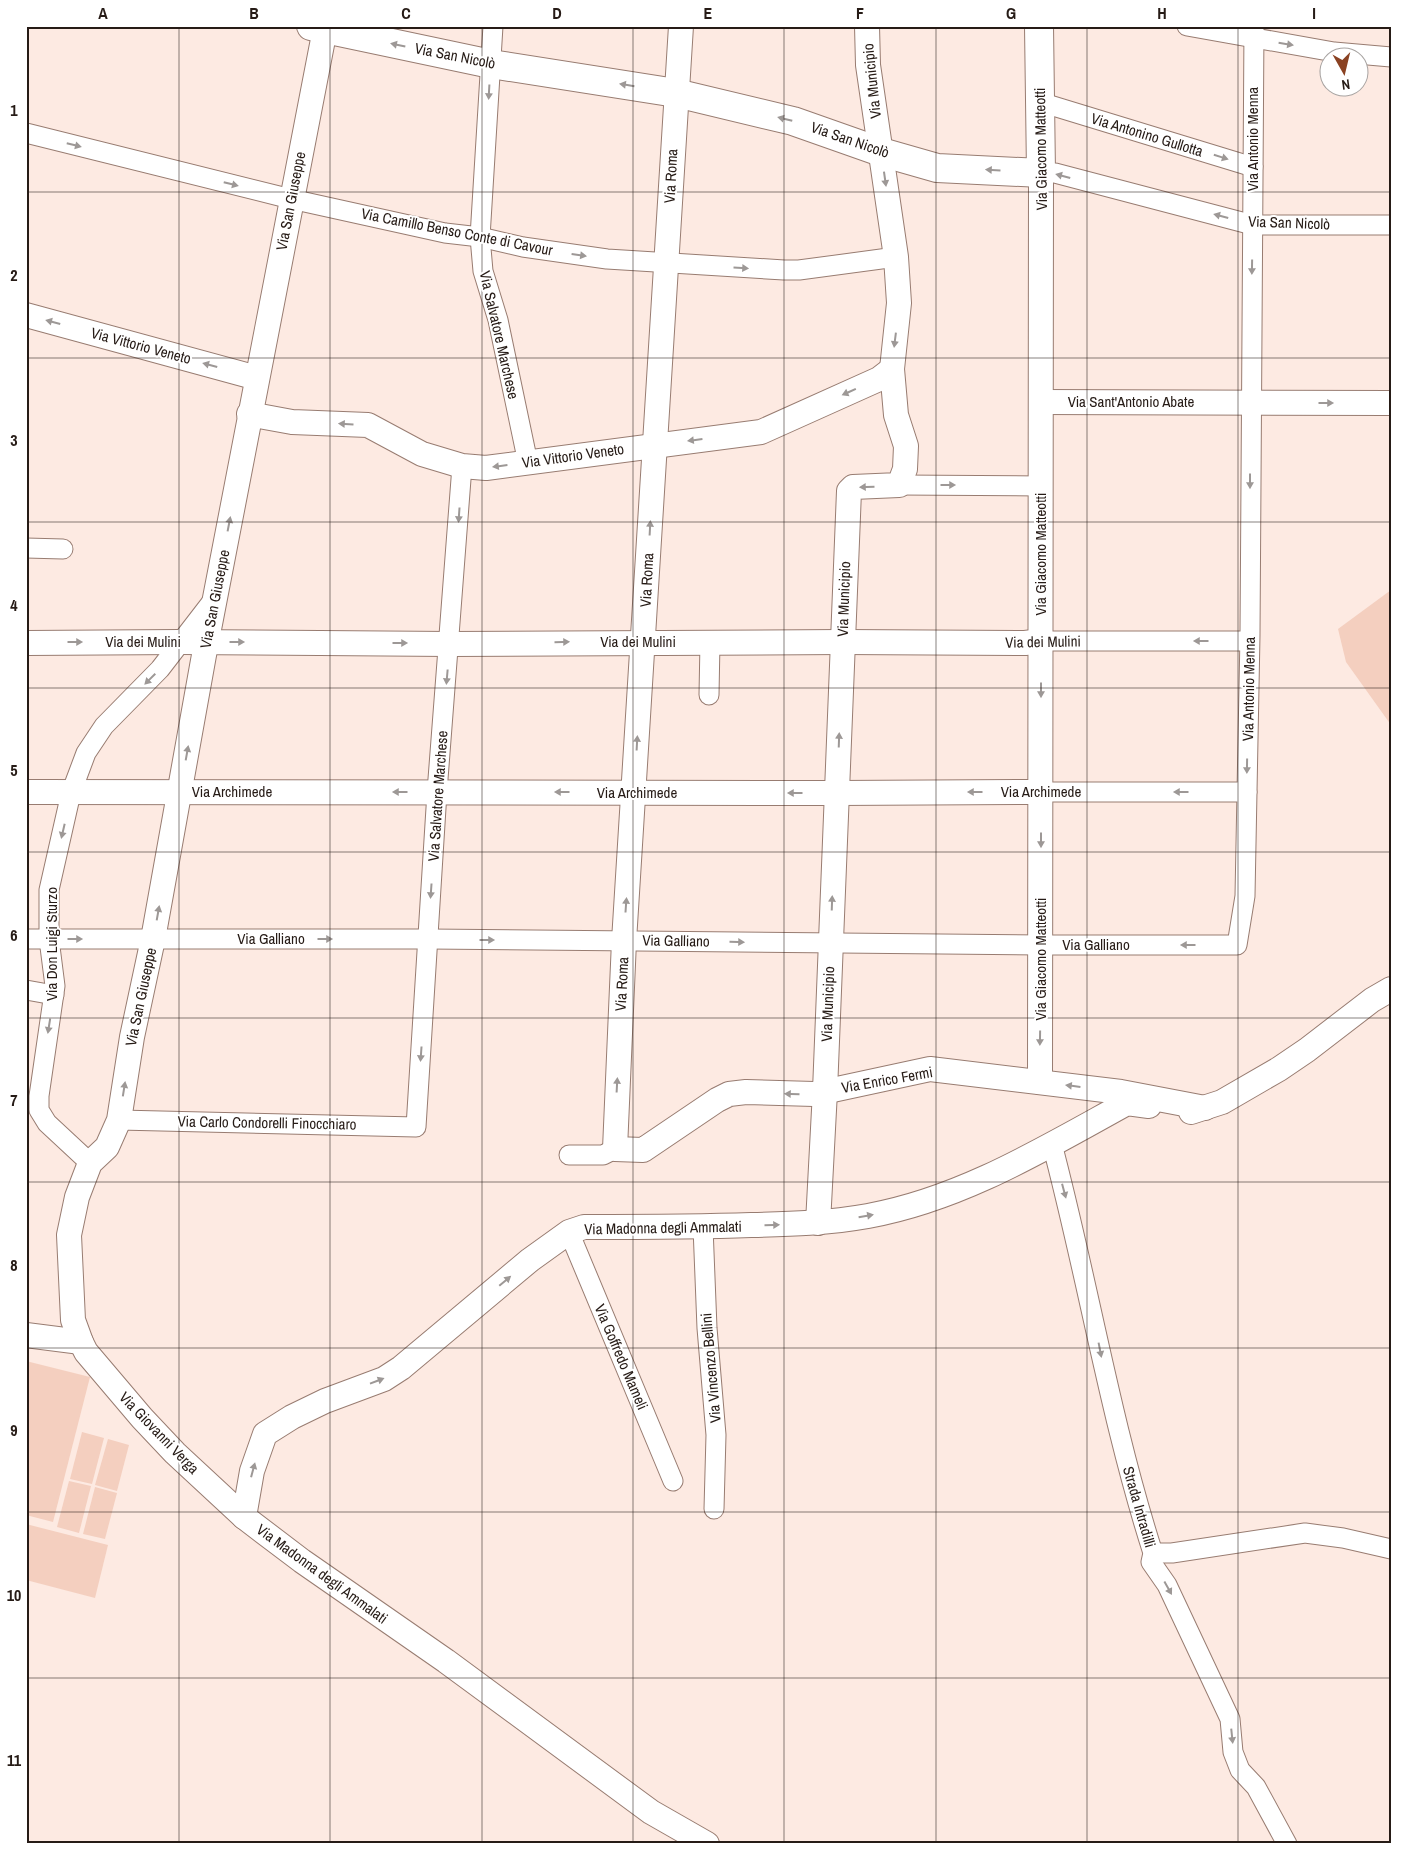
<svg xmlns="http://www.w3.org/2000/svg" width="1417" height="1870" font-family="'Archivo Narrow',sans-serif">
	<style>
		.green { fill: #f4cfbf }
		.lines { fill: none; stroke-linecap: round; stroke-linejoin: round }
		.minor-casing { stroke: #987c71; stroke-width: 21 }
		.tertiary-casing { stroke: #987c71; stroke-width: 26 }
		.secondary-casing { stroke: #987c71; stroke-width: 30 }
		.minor { stroke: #fff; stroke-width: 19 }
		.tertiary { stroke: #fff; stroke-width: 24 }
		.secondary { stroke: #fff; stroke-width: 28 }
		.oneway { fill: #9d9896 }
		.grid { fill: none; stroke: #261b16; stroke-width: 1; stroke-opacity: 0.55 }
		.labels { text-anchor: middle; stroke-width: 4; stroke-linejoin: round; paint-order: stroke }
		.street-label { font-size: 15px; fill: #261b16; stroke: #fff }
		.neatline { fill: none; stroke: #261b16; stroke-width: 2 }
		.grid-label { font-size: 16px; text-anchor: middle; font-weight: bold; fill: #261b16 }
	</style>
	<rect width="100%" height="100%" fill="#fdeae2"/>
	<g class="green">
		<polygon points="1391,590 1391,725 1346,662 1338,629"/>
		<polygon points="26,1361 90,1377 53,1522 26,1515"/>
		<polygon points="82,1432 104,1438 92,1484 70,1479"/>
		<polygon points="108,1439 129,1445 117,1491 95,1485"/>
		<polygon points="69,1481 91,1486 79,1533 57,1527"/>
		<polygon points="95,1487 117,1493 105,1539 83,1534"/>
		<polygon points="26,1524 108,1545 95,1598 26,1580"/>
	</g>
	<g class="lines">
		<defs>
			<g id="minor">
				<polyline points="493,26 480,237 483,271 498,320 528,463"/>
				<polyline points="1187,26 1334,52 1391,57"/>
				<polyline points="1040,102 1253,167"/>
				<polyline points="26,133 291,199 445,233 480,237 523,247 607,259 784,270 799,270 896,257"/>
				<polyline points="1041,173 1055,173 1253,225 1391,225"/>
				<polyline points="899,485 1041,486"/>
				<polyline points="26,548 63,549"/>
				<polyline points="1041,641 1249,641"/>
				<polyline points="709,695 710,642"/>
				<polyline points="1041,792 1247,792"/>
				<polyline points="26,939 428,939 1041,945 1237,945 1245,896 1250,635 1254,26"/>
				<polyline points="26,990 54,995"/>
				<polyline points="119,1120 416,1127 437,792 462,466"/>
				<path d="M1052,1144C1088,1280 1110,1419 1153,1553L1151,1562L1167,1585L1230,1719L1233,1752L1240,1770L1256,1787L1287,1844"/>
				<polyline points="569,1155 603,1155 615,1149"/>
				<polyline points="90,1163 47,1123 39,1110 39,1096 55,986 49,939 49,890 71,793 86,753 104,726 160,669 214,599"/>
				<polyline points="703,1227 707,1328 716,1435 714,1509"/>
				<polyline points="569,1232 673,1481"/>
				<polyline points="1153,1553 1172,1553 1305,1533 1343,1538 1391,1549"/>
			</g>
			<g id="tertiary">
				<polyline points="681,26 624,941 615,1149 643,1150 717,1100 729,1094 746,1092 814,1094 930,1069 1121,1092 1205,1108"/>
				<polyline points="325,29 204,655 153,939 132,1037 119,1120 107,1147 90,1163 77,1197 69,1235 73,1320 81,1342 86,1352 142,1418 175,1453 244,1517 302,1561 446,1661 651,1812 707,1844"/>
				<polyline points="26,315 257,378"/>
				<polyline points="1041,402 1391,403"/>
				<polyline points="249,414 292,422 368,425 422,454 462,466 486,468 761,432 879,379 892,369"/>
				<polyline points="26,643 181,642 450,644 843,642 1025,643 1041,641"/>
				<polyline points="26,792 837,793 1041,792"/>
				<polyline points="1040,1082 1041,173"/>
				<polyline points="1191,1112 1222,1102 1279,1069 1307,1050 1372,1000 1391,989"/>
				<polyline points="818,1223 825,1091 849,491 853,487 899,485 905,469 906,446 896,415 892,369 899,303 896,257 868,65 867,26"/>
				<polyline points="26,1335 81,1342"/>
				<path d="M244,1517L252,1471L265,1434L292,1417L325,1401L384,1379L401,1368L530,1260L569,1232L584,1227C640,1227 696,1227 751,1225C791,1224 829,1223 868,1216C962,1199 1045,1148 1127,1103L1149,1106"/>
			</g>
			<polyline id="secondary" points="311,26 491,64 676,93 793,121 881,152 937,168 1041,173 1039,26"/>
		</defs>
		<use href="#minor" class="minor-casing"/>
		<use href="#tertiary" class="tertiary-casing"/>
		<use href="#secondary" class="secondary-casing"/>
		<use href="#minor" class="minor"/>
		<use href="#tertiary" class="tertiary"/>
		<use href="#secondary" class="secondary"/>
	</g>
	<defs><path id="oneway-solid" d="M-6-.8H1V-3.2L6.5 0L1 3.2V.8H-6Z" transform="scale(1.25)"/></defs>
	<g class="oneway">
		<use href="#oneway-solid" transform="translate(1286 44) rotate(9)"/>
		<use href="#oneway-solid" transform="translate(398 45) rotate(-168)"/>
		<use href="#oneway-solid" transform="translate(627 85) rotate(-171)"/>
		<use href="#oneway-solid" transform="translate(489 92) rotate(93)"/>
		<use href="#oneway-solid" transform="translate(785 119) rotate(-166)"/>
		<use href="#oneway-solid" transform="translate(74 145) rotate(14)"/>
		<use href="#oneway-solid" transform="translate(1221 157) rotate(17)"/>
		<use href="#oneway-solid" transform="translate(993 170) rotate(-177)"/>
		<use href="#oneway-solid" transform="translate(1063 176) rotate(-165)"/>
		<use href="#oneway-solid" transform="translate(885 179) rotate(82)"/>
		<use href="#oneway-solid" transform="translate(231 184) rotate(14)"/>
		<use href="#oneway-solid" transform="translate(1221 216) rotate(-165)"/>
		<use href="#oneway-solid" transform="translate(579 255) rotate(8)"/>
		<use href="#oneway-solid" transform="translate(1252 267) rotate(91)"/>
		<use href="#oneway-solid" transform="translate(741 268) rotate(3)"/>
		<use href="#oneway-solid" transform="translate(53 322) rotate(-165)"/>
		<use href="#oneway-solid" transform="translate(895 340) rotate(97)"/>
		<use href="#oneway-solid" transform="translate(210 365) rotate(-165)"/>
		<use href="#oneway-solid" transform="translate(849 392) rotate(156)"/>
		<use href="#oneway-solid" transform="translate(1326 403)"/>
		<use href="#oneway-solid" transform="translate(346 424) rotate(-177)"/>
		<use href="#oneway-solid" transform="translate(695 440) rotate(173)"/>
		<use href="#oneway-solid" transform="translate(500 466) rotate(173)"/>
		<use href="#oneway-solid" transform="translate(1250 481) rotate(90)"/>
		<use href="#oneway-solid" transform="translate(948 485)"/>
		<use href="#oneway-solid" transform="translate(867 487) rotate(178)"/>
		<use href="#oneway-solid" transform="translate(459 515) rotate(94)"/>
		<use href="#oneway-solid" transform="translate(229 524) rotate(-79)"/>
		<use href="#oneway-solid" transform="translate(650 528) rotate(-87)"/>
		<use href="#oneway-solid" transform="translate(1201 641) rotate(180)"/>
		<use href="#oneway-solid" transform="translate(75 642)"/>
		<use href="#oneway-solid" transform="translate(237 642)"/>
		<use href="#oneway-solid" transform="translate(562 642) rotate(-1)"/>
		<use href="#oneway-solid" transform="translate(400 643)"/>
		<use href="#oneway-solid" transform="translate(447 677) rotate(95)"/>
		<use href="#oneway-solid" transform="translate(150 679) rotate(135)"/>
		<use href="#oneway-solid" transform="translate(1041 690) rotate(90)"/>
		<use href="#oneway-solid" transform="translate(839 740) rotate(-88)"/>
		<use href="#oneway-solid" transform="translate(637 743) rotate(-87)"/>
		<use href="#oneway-solid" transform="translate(187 753) rotate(-80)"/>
		<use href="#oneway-solid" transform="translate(1247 766) rotate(91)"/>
		<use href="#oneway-solid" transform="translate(400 792) rotate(-180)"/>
		<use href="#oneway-solid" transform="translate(562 792) rotate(-180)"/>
		<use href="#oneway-solid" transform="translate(975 792) rotate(180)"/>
		<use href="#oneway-solid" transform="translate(1181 792) rotate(-180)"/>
		<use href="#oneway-solid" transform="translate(795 793) rotate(-180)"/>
		<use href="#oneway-solid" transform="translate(63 831) rotate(103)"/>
		<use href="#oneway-solid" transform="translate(1041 840) rotate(90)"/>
		<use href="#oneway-solid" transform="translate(431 891) rotate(94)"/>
		<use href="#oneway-solid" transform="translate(832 903) rotate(-88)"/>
		<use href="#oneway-solid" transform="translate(626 905) rotate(-86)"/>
		<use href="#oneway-solid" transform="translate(158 913) rotate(-80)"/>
		<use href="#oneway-solid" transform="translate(75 939)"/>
		<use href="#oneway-solid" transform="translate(325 939)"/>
		<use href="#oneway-solid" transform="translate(487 940)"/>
		<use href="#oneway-solid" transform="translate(737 942) rotate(1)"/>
		<use href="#oneway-solid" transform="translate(1188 945) rotate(-180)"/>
		<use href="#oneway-solid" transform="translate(49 1026) rotate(99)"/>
		<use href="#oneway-solid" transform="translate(1040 1038) rotate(91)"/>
		<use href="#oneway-solid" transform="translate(421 1054) rotate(94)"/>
		<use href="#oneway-solid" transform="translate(617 1085) rotate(-87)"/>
		<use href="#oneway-solid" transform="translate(1073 1086) rotate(-173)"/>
		<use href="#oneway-solid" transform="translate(124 1089) rotate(-81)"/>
		<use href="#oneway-solid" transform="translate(792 1094) rotate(-178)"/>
		<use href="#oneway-solid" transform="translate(1064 1191) rotate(75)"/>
		<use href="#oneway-solid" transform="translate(866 1216) rotate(-10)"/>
		<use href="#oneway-solid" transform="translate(772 1225) rotate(-2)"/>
		<use href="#oneway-solid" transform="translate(505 1281) rotate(-40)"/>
		<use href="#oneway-solid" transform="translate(1100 1350) rotate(79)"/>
		<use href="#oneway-solid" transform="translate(377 1381) rotate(-21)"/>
		<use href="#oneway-solid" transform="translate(253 1470) rotate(-75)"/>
		<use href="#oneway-solid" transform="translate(1168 1588) rotate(61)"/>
		<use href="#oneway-solid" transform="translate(1232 1736) rotate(84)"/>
	</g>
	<path class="grid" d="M179,26V1844M330,26V1844M482,26V1844M633,26V1844M784,26V1844M936,26V1844M1087,26V1844M1238,26V1844M26,192H1391M26,358H1391M26,522H1391M26,688H1391M26,852H1391M26,1018H1391M26,1182H1391M26,1348H1391M26,1512H1391M26,1678H1391"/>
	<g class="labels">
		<g class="street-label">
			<text transform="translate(455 56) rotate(11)" y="5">Via San Nicolò</text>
			<text transform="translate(872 81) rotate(-96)" y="5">Via Municipio</text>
			<text transform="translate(1147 135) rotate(17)" y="5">Via Antonino Gullotta</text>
			<text transform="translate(1253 139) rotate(-90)" y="5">Via Antonio Menna</text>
			<text transform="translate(850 140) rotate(19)" y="5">Via San Nicolò</text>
			<text transform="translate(1041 149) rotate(-91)" y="5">Via Giacomo Matteotti</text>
			<text transform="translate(671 176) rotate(-87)" y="5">Via Roma</text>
			<text transform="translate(291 201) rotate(-79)" y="5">Via San Giuseppe</text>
			<text transform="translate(1289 223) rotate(2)" y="5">Via San Nicolò</text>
			<text transform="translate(457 232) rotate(11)" y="5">Via Camillo Benso Conte di Cavour</text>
			<text transform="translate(499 335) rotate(77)" y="5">Via Salvatore Marchese</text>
			<text transform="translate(141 346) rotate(15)" y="5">Via Vittorio Veneto</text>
			<text x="1131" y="407">Via Sant'Antonio Abate</text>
			<text transform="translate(573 456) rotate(-8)" y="5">Via Vittorio Veneto</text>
			<text transform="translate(1041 554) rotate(-90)" y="5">Via Giacomo Matteotti</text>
			<text transform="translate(647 580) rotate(-87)" y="5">Via Roma</text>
			<text transform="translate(215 599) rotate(-79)" y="5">Via San Giuseppe</text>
			<text transform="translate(844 599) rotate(-88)" y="5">Via Municipio</text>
			<text x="143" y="647">Via dei Mulini</text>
			<text x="638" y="647">Via dei Mulini</text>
			<text transform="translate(1043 642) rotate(-1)" y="5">Via dei Mulini</text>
			<text transform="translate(1249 689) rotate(-89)" y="5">Via Antonio Menna</text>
			<text x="232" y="797">Via Archimede</text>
			<text x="1041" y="797">Via Archimede</text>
			<text x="637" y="798">Via Archimede</text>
			<text transform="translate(438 796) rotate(-86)" y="5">Via Salvatore Marchese</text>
			<text x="271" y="944">Via Galliano</text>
			<text transform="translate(676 941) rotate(1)" y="5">Via Galliano</text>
			<text transform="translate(52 944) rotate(-90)" y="5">Via Don Luigi Sturzo</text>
			<text x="1096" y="950">Via Galliano</text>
			<text transform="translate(1041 959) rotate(-90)" y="5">Via Giacomo Matteotti</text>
			<text transform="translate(622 984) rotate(-87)" y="5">Via Roma</text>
			<text transform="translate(141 997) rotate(-78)" y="5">Via San Giuseppe</text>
			<text transform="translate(828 1004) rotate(-88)" y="5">Via Municipio</text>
			<text transform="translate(887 1080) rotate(-10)" y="5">Via Enrico Fermi</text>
			<text transform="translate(267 1123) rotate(1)" y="5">Via Carlo Condorelli Finocchiaro</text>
			<text transform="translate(663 1228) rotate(-1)" y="5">Via Madonna degli Ammalati</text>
			<text transform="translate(621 1357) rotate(67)" y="5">Via Goffredo Mameli</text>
			<text transform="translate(711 1368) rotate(-95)" y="5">Via Vincenzo Bellini</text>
			<text transform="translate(159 1433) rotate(46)" y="5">Via Giovanni Verga</text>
			<text transform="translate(1139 1507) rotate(74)" y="5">Strada Intradilli</text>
			<text transform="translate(322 1574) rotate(36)" y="5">Via Madonna degli Ammalati</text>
		</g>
	</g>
	<rect width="1417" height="1870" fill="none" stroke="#ffffff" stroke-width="55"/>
	<g transform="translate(1344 72) rotate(172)"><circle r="24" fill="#ffffff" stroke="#a8a4a2"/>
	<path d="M0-4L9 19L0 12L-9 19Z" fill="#8a4222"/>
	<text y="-8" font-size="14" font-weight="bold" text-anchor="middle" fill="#261b16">N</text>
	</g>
	<rect x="28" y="28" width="1362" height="1814" class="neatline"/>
	<g class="grid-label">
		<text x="103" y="19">A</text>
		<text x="254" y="19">B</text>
		<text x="406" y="19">C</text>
		<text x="557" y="19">D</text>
		<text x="708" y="19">E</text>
		<text x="860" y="19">F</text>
		<text x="1011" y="19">G</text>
		<text x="1162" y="19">H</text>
		<text x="1314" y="19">I</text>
		<text x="14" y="116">1</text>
		<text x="14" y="281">2</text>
		<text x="14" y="446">3</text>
		<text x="14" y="611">4</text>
		<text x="14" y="776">5</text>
		<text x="14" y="941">6</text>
		<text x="14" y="1106">7</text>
		<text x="14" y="1271">8</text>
		<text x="14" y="1436">9</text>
		<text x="14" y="1601">10</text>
		<text x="14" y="1766">11</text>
	</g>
</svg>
